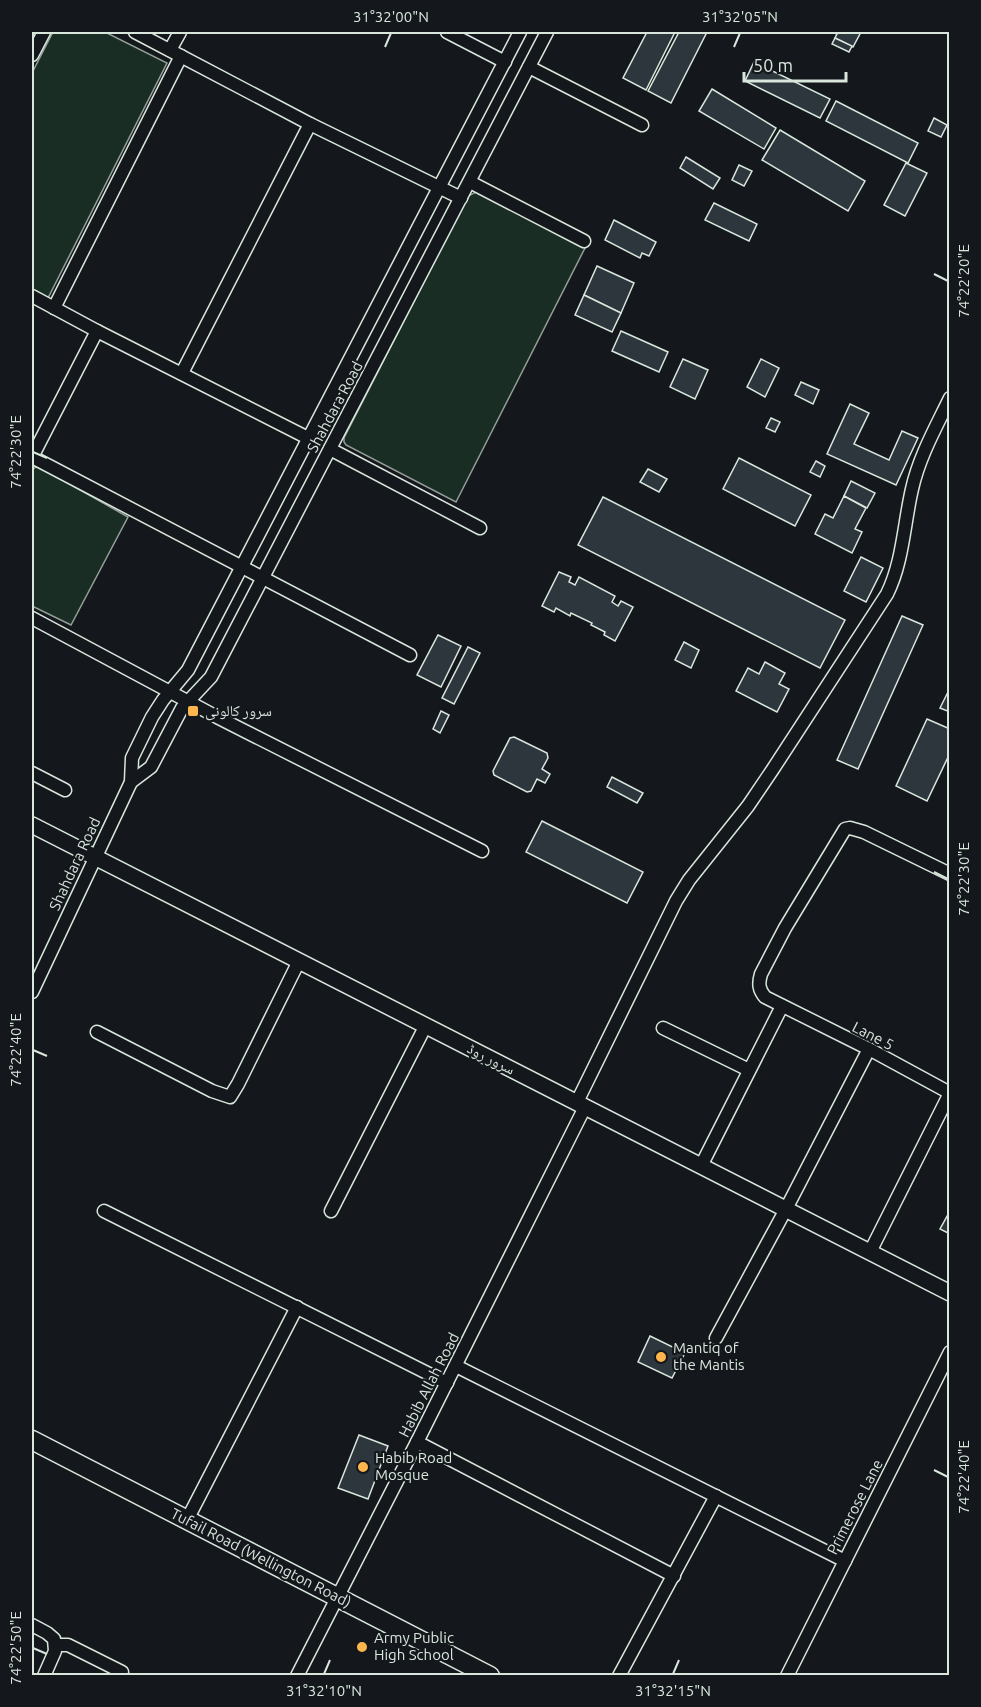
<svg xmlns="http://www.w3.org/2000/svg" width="981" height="1707" font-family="Ubuntu,'Noto Naskh Arabic',sans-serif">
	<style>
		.green { fill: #1a2d24; stroke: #939e99; stroke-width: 1.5 }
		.building { fill: #2c363c; stroke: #d8e6dc; stroke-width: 1.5 }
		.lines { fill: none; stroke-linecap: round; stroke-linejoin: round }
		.minor-casing { stroke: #d8e6dc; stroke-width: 15 }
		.tertiary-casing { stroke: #d8e6dc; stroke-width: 18 }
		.secondary-casing { stroke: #d8e6dc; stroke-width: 21 }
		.minor { stroke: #14181c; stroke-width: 12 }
		.tertiary { stroke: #14181c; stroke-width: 15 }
		.secondary { stroke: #14181c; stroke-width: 18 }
		.ticks { fill: none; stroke: #d8e6dc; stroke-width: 2 }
		.poi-dot { fill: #ffb74d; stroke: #14181c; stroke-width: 2 }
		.labels { text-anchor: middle; stroke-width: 4.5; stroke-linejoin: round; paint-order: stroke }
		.street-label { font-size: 15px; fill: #d8e6dc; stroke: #14181c }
		.poi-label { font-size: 15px; fill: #d8e6dc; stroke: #14181c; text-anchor: start }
		.neatline { fill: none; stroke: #d8e6dc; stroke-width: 2 }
		.ticks-label { font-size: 15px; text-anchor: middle; fill: #d8e6dc }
	</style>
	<rect width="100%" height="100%" fill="#14181c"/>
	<g class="green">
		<polygon points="53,32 105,32 167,63 48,298 32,289 32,73"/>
		<polygon points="476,192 585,248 456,502 346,445 344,442 344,438 468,196"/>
		<polygon points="36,467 41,468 128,517 71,625 32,606 32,470"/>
	</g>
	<g class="building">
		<polygon points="647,32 675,32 646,90 623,78"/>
		<polygon points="679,32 707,32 671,103 648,91"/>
		<polygon points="832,32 861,32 853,47 835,38 837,34"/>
		<polygon points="835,38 852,46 849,52 832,44"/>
		<polygon points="754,62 830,99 820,118 745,81"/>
		<polygon points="712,89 776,128 764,149 699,111"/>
		<polygon points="836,101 918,143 908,163 826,121"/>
		<polygon points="934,118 947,125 941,137 928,131"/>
		<polygon points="780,130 865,181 848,211 762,160"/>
		<polygon points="686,157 720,178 713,189 680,168"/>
		<polygon points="906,163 927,173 905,216 884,205"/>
		<polygon points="739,165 752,171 744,186 732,180"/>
		<polygon points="714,203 757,224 749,241 705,220"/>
		<polygon points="614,220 656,242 649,256 642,253 640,258 605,240"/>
		<polygon points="597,266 634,283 621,313 584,295"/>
		<polygon points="584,295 621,313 612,332 575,315"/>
		<polygon points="621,331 668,352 659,372 612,351"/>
		<polygon points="683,359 708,370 695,399 670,387"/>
		<polygon points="761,359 779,368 765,397 747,387"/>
		<polygon points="801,382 819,390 813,404 795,395"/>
		<polygon points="850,404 869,413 854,444 889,460 902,431 918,438 896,485 827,454"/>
		<polygon points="771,418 780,422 775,432 766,428"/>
		<polygon points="739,458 811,495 795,526 723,489"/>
		<polygon points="816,461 825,466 820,477 810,472"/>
		<polygon points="648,469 667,479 659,492 640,482"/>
		<polygon points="851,481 875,493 867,508 844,496"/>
		<polygon points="844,496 866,508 855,529 862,532 852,553 815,534 825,514 833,518"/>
		<polygon points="603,497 845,620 820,668 578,545"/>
		<polygon points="861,557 883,568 866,602 844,591"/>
		<polygon points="559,572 571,577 569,582 575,585 579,577 615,596 612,602 618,606 621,601 633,607 615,641 604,635 605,632 591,625 592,623 571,613 570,616 556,608 554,612 542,606"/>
		<polygon points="902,616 923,625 858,769 837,760"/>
		<polygon points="438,635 461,646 441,687 417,675"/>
		<polygon points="684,642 699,650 691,668 675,660"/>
		<polygon points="468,647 480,653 454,704 442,698"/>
		<polygon points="765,662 785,673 779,684 789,689 777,712 736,691 748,668 759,674"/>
		<polygon points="950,688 950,712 940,708"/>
		<polygon points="441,711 449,715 440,733 433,729"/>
		<polygon points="927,719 950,729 950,753 927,801 896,786"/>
		<polygon points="514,737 547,753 548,758 542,769 550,774 545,783 537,779 531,791 527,792 494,775 493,771 510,738"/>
		<polygon points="612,777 643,793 637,803 607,787"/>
		<polygon points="542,821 643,872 627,903 526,852"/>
		<polygon points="950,1211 950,1234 940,1229"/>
		<polygon points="650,1336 685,1353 672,1378 638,1362"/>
		<polygon points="359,1435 388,1446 368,1499 338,1488"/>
	</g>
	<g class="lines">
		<defs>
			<g id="minor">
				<polyline points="135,32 310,124 461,198"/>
				<polyline points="447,32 505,62"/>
				<polyline points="170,50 180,32"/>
				<polyline points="32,55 44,32"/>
				<polyline points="529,67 642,125"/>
				<polyline points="470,182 584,241"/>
				<polyline points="32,296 97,331 308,438"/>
				<polyline points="54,308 181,56"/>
				<polyline points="182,373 310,124"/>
				<polyline points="330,449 480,528"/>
				<polyline points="32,457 410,655"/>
				<polyline points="32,457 97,331"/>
				<polyline points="32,618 217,717 482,851"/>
				<polyline points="32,773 65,790"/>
				<polyline points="131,782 151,767 182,708 211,677 547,32"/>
				<path d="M950,874L864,832L850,828L845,829L785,928L761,974C758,984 759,990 765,997L869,1049L950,1093"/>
				<polyline points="32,992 131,782 132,758 152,717 163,700 188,670 520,32"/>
				<polyline points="663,1028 749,1070"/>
				<polyline points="97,1032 212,1091 230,1097 238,1084 299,961"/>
				<path d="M577,1102L676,901L689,880L748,806L773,769L887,594C903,562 904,523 912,489C919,457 936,427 950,398"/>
				<polyline points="701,1166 782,1006"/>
				<polyline points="104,1211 447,1383"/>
				<polyline points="331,1211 426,1025"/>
				<polyline points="870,1252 950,1093"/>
				<polyline points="716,1338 786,1209 869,1049"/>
				<polyline points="456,1366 845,1561"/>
				<polyline points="417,1442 674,1576"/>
				<polyline points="187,1520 297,1307"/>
				<polyline points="32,1625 47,1633 54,1639 55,1651 44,1676"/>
				<polyline points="55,1645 68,1645 122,1672"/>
				<polyline points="297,1676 417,1442 585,1107"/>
				<polyline points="619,1676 716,1496"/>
				<polyline points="787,1676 950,1352"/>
			</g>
			<polyline id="tertiary" points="32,825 950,1293"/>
			<polyline id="secondary" points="32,1440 490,1676"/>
		</defs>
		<use href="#minor" class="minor-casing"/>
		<use href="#tertiary" class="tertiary-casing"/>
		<use href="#secondary" class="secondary-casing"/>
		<use href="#minor" class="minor"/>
		<use href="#tertiary" class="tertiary"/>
		<use href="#secondary" class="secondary"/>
	</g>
	<path class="ticks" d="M385,47L391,33M734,47L740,33M934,274L948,281M33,452L47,458M934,872L948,879M33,1050L47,1056M934,1470L948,1477M33,1648L47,1654M324,1674L330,1660M673,1674L679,1660"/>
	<g class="poi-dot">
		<rect x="187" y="705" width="12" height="12" rx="3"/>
		<circle cx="661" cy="1357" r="6"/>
		<circle cx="363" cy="1467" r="6"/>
		<circle cx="362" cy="1647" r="6"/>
	</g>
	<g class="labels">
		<g class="street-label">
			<text transform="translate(335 407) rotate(-62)" y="5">Shahdara Road</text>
			<text transform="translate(75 864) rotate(-65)" y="5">Shahdara Road</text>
			<text transform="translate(873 1036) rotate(27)" y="5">Lane 5</text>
			<text transform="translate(491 1059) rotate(27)" y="5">سرور روڈ</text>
			<text transform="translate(429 1385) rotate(-63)" y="5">Habib Allah Road</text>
			<text transform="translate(855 1507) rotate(-63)" y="5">Primerose Lane</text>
			<text transform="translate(261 1558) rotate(27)" y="5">Tufail Road (Wellington Road)</text>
		</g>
		<g class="poi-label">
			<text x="205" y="716">سرور کالونی</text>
			<text x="673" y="1353">Mantiq of<tspan x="673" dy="17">the Mantis</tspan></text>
			<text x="375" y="1463">Habib Road<tspan x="375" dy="17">Mosque</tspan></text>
			<text x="374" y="1643">Army Public<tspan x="374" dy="17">High School</tspan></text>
		</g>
	</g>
	<rect width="981" height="1707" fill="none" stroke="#14181c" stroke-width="66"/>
	<path d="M744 72v9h102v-9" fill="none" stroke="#d8e6dc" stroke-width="3"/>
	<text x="753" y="72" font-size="18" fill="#d8e6dc" stroke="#14181c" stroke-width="4.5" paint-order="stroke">50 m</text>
	<rect x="33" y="33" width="915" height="1641" class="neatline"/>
	<g class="ticks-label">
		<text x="391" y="22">31°32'00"N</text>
		<text x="740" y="22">31°32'05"N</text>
		<text transform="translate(964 281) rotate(-90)" y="5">74°22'20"E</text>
		<text transform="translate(16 452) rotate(-90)" y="5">74°22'30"E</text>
		<text transform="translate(964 879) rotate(-90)" y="5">74°22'30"E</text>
		<text transform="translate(16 1050) rotate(-90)" y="5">74°22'40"E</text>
		<text transform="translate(964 1477) rotate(-90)" y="5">74°22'40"E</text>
		<text transform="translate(16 1648) rotate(-90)" y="5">74°22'50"E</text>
		<text x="324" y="1696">31°32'10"N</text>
		<text x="673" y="1696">31°32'15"N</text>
	</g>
</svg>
